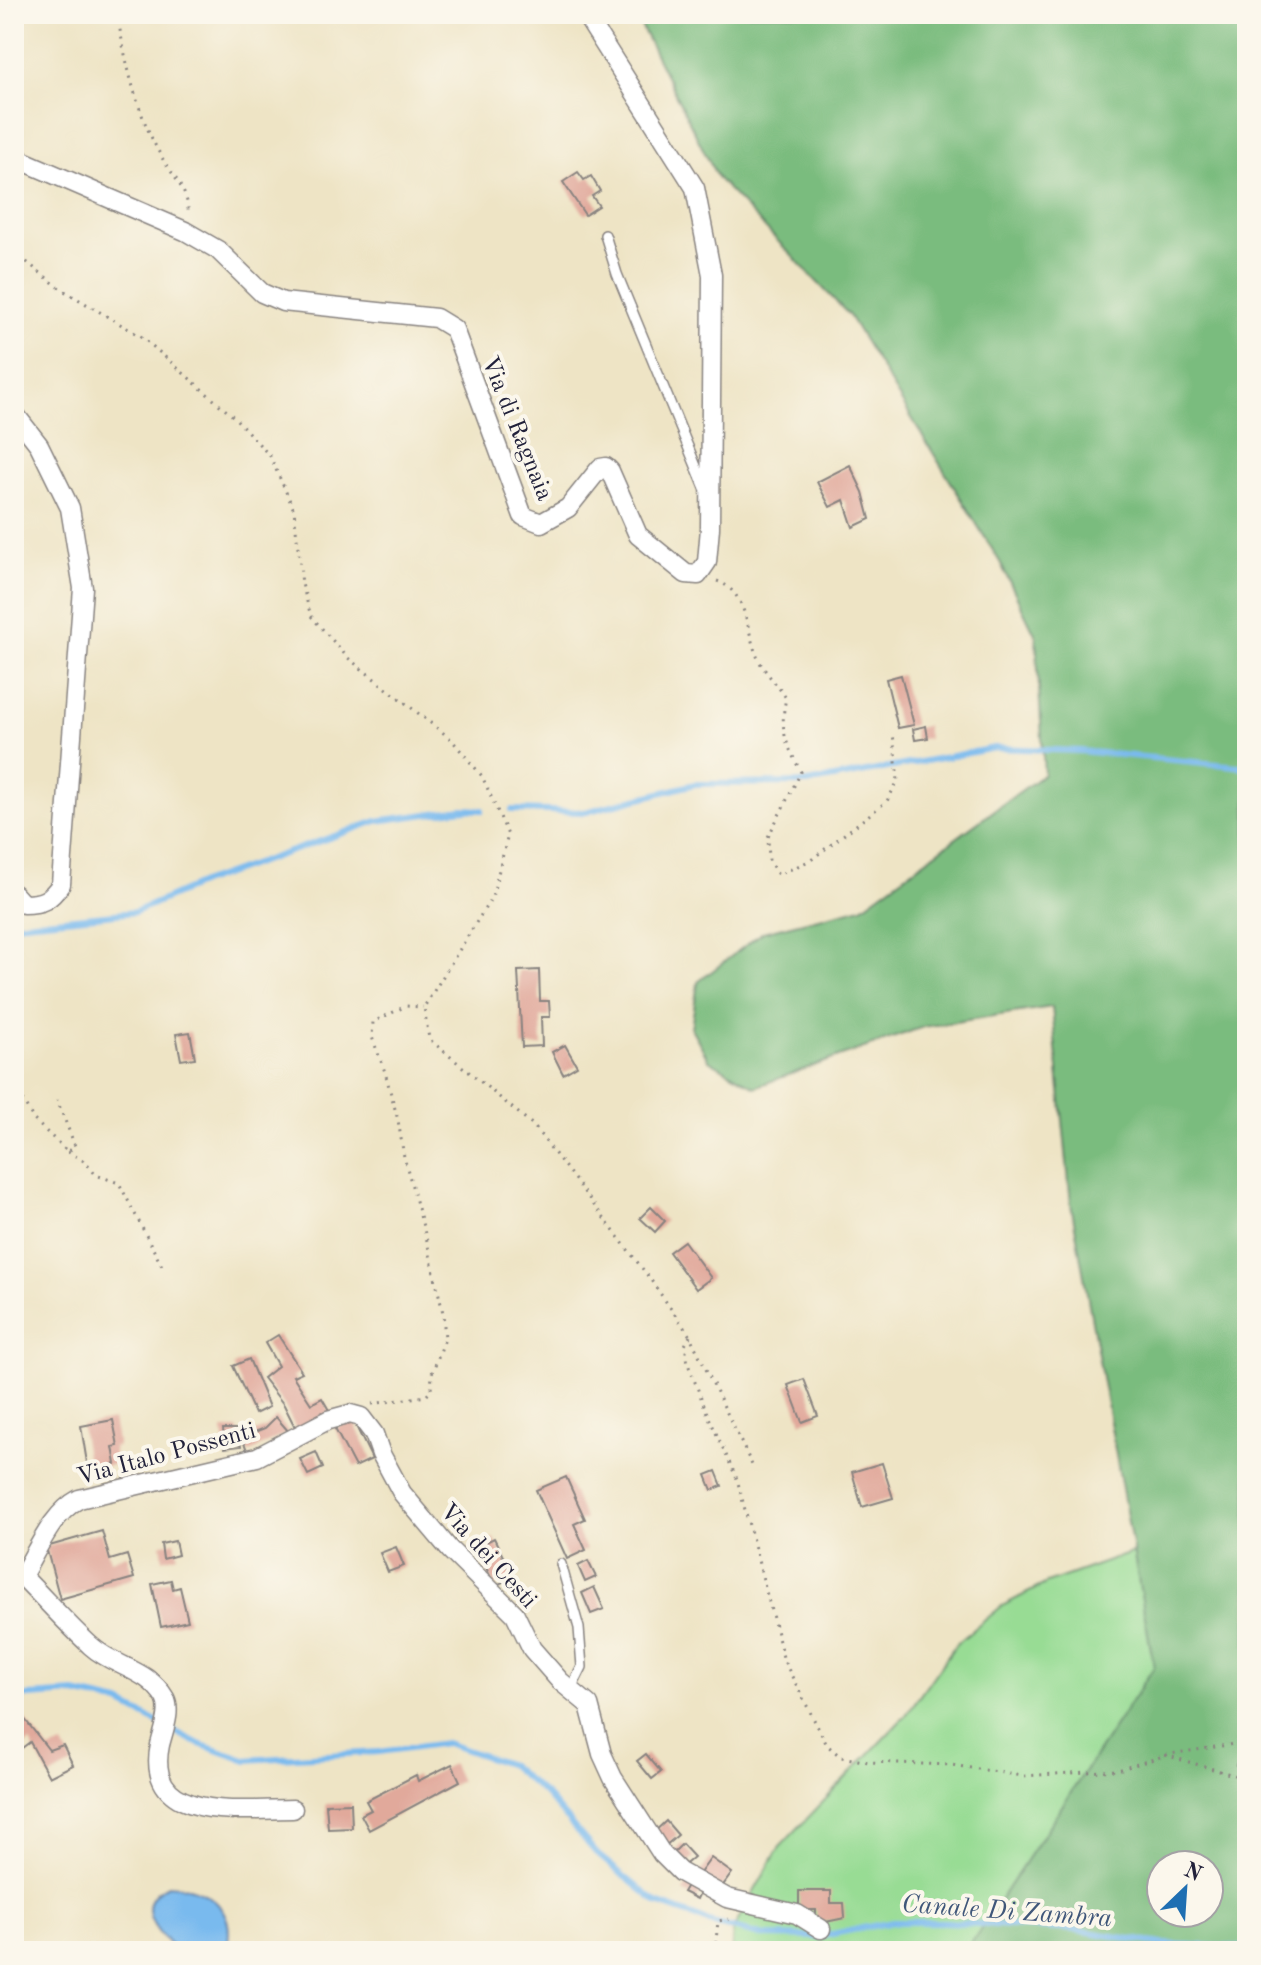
<svg xmlns="http://www.w3.org/2000/svg" width="1261" height="1965" font-family="'Old Standard TT',serif">
	<style>
		.green { fill: #98dc94; stroke: #5d7f68; stroke-width: 2; fill-rule: evenodd }
		.forest { fill: #7abc7e; stroke: #4e6f5c; stroke-width: 2; fill-rule: evenodd }
		.water { fill: #79baee; stroke: #4e6e94; stroke-width: 2 }
		.lines { fill: none; stroke-linecap: round; stroke-linejoin: round }
		.stream { stroke: #79baee; stroke-width: 6 }
		.building { fill: #e1a99b }
		.service-casing { stroke: #888380; stroke-width: 12 }
		.minor-casing { stroke: #888380; stroke-width: 21 }
		.path { stroke: #888380; stroke-width: 3; stroke-dasharray: 2 6; stroke-linecap: butt }
		.service { stroke: #fff; stroke-width: 9 }
		.minor { stroke: #fff; stroke-width: 18 }
		.labels { text-anchor: middle; stroke-width: 8; stroke-linejoin: round; paint-order: stroke }
		.street-label { font-size: 24px; fill: #22223b; stroke: #fbf7ec }
		.water-label { font-size: 26px; font-style: italic; fill: #40577a; stroke: #fbf7ec }
	</style>
	<rect width="100%" height="100%" fill="#fbf7ec"/>
	<filter id="ink" filterUnits="userSpaceOnUse"><feTurbulence type="fractalNoise" baseFrequency=".0125" numOctaves="2"/><feDisplacementMap in="SourceGraphic" scale="16" xChannelSelector="R" yChannelSelector="G"/><feConvolveMatrix kernelMatrix="1 2 1 2 8 2 1 2 1" color-interpolation-filters="sRGB"/></filter>
	<filter id="wash" filterUnits="userSpaceOnUse"><feTurbulence type="fractalNoise" baseFrequency=".006" numOctaves="4" result="noise"/><feDisplacementMap in="SourceGraphic" scale="32" xChannelSelector="R" yChannelSelector="G"/><feGaussianBlur stdDeviation="1.8" result="paint"/><feColorMatrix in="noise" values="0 0 0 0 0 0 0 0 0 0 0 0 0 0 0 0 0 1.4 0 .05"/><feComposite in="paint" operator="in"/></filter>
	<g filter="url(#wash)">
		<rect width="100%" height="100%" fill="#eee4c5"/>
		<path class="green" d="M1190,1532L1247,1951H732L733,1929L779,1848L906,1715L956,1644L1002,1606L1047,1583ZM1161,1865H1209V1913H1161Z"/>
		<path class="forest" d="M635,14H1247V1951H966L1154,1667L1071,1204L1052,1007L923,1027L755,1087L709,1060L691,1028L698,982L763,932L862,907L1044,774L1036,636L1000,562L848,314L718,179ZM1161,1865H1209V1913H1161Z"/>
		<path class="water" d="M168,1885C205,1887 237,1906 227,1947L220,1951H176C156,1931 131,1904 168,1885Z"/>
		<g class="lines">
			<g class="stream">
				<polyline points="512,810 585,812 695,784 807,783 995,748 1080,751 1247,767"/>
				<polyline points="14,924 135,912 204,882 377,821 463,809 482,810"/>
				<polyline points="14,1697 75,1693 120,1703 199,1744 245,1760 379,1752 446,1743 510,1765 547,1796 597,1854 657,1903 712,1923 765,1936 817,1937 893,1922 946,1922 1076,1930 1162,1944 1247,1948"/>
			</g>
		</g>
		<g id="blocks">
			<g class="building">
				<polygon points="578,172 584,180 591,176 600,191 592,196 599,206 585,215 563,182"/>
				<polygon points="850,465 863,492 870,519 853,527 844,500 830,507 817,482"/>
				<polygon points="901,675 914,725 898,728 886,679"/>
				<polygon points="926,726 928,738 915,740 913,729"/>
				<polygon points="539,970 540,1001 549,1001 550,1017 541,1017 542,1046 522,1047 518,971"/>
				<polygon points="190,1032 195,1058 181,1060 176,1034"/>
				<polygon points="565,1045 577,1066 563,1074 552,1052"/>
				<polygon points="651,1207 665,1221 655,1232 640,1218"/>
				<polygon points="684,1241 711,1278 696,1289 669,1252"/>
				<polygon points="278,1335 302,1372 293,1376 311,1404 322,1398 330,1412 298,1433 284,1405 263,1378 278,1366 265,1343"/>
				<polygon points="249,1359 269,1407 255,1414 233,1366"/>
				<polygon points="804,1379 818,1416 802,1422 788,1385"/>
				<polygon points="276,1417 289,1432 248,1453 242,1437 265,1428"/>
				<polygon points="113,1420 118,1446 113,1447 116,1464 88,1469 81,1426"/>
				<polygon points="353,1420 372,1459 355,1467 335,1429"/>
				<polygon points="223,1429 238,1429 241,1446 225,1448"/>
				<polygon points="316,1452 323,1468 308,1475 300,1459"/>
				<polygon points="882,1463 893,1498 862,1507 852,1472"/>
				<polygon points="716,1471 722,1486 712,1490 706,1475"/>
				<polygon points="566,1477 585,1519 574,1524 586,1550 567,1559 536,1490"/>
				<polygon points="102,1531 110,1560 127,1555 134,1578 60,1599 46,1547"/>
				<polygon points="494,1538 513,1577 495,1586 476,1547"/>
				<polygon points="175,1541 178,1555 163,1559 161,1544"/>
				<polygon points="396,1547 404,1566 388,1572 380,1553"/>
				<polygon points="588,1561 596,1577 585,1582 578,1566"/>
				<polygon points="171,1580 173,1589 180,1587 188,1621 161,1627 152,1584"/>
				<polygon points="594,1587 604,1609 591,1614 582,1593"/>
				<polygon points="20,1713 49,1750 63,1745 73,1765 49,1777 30,1742 14,1754 14,1716"/>
				<polygon points="1241,1752 1247,1754 1247,1769 1236,1765"/>
				<polygon points="646,1754 661,1772 652,1779 637,1761"/>
				<polygon points="452,1764 460,1781 369,1830 361,1815 371,1810 366,1801 416,1775 418,1781"/>
				<polygon points="351,1803 352,1828 328,1829 326,1804"/>
				<polygon points="666,1821 678,1835 665,1846 653,1833"/>
				<polygon points="682,1844 694,1857 681,1868 670,1856"/>
				<polygon points="711,1858 732,1873 721,1888 700,1873"/>
				<polygon points="689,1882 702,1888 697,1899 683,1892"/>
				<polygon points="799,1891 831,1891 831,1903 844,1903 845,1918 816,1924 816,1910 799,1910"/>
			</g>
		</g>
	</g>
	<g filter="url(#ink)">
		<use href="#blocks" fill-opacity="0" stroke="#888380" stroke-width="2"/>
		<g class="lines">
			<defs>
				<g id="service">
					<polyline points="605,235 617,274 705,488"/>
					<polyline points="561,1564 579,1628 582,1667 571,1689"/>
				</g>
				<g id="minor">
					<polyline points="14,157 185,231 218,250 262,293 283,302 436,318 454,329 523,516 541,523 568,508 600,468 606,467 610,471 638,535 686,574 698,575 707,562 710,528 712,275 695,188 585,14"/>
					<path d="M14,413L39,445L70,508L83,588L61,884C50,900 43,904 23,904L14,894"/>
					<path d="M22,1576C45,1599 67,1624 91,1646C114,1667 148,1669 165,1698C172,1711 163,1732 160,1745C143,1824 245,1809 293,1809"/>
					<path d="M14,1578L22,1576C38,1550 51,1514 79,1499L257,1457L328,1420L350,1414L361,1417L374,1434L381,1454L402,1493L450,1550L515,1614L532,1649L560,1681L589,1705L602,1754L613,1778L662,1854L680,1872L727,1898L797,1914L821,1929"/>
				</g>
			</defs>
			<use href="#service" class="service-casing"/>
			<use href="#minor" class="minor-casing"/>
			<g class="path">
				<path d="M117,14C126,63 136,112 161,156C170,172 189,192 188,211"/>
				<polyline points="14,252 61,289 142,337 235,418 270,456 294,510 302,584 311,616 348,658 451,739 482,776 508,835 492,897 424,1007 429,1039 533,1125 648,1276 690,1336 752,1465"/>
				<path d="M717,581C748,592 746,631 757,656C763,671 777,684 786,698C779,731 786,743 801,772L768,837L769,861L778,875L811,860L887,801L898,781L893,733"/>
				<polyline points="14,1086 34,1120 68,1152 75,1146 57,1100"/>
				<polyline points="68,1152 84,1161 96,1175 119,1183 164,1270"/>
				<polyline points="690,1336 685,1345 688,1364 707,1413 737,1479 784,1661 827,1745 841,1757 869,1762 952,1765 1023,1776 1118,1770 1170,1754 1247,1742"/>
				<polyline points="372,1404 426,1396 431,1391 432,1373 445,1339 443,1313 427,1241 404,1157 398,1120 385,1072 372,1037 373,1022 406,1006 423,1007"/>
				<polyline points="1165,1755 1247,1779"/>
				<polyline points="715,1951 718,1921 729,1919"/>
			</g>
			<use href="#service" class="service"/>
			<use href="#minor" class="minor"/>
		</g>
	</g>
	<g class="labels">
		<g class="street-label">
			<text transform="translate(518 428) rotate(68)" y="8">Via di Ragnaia</text>
			<text transform="translate(166 1453) rotate(-15)" y="8">Via Italo Possenti</text>
			<text transform="translate(489 1555) rotate(48)" y="8">Via dei Cesti</text>
		</g>
		<g class="water-label">
			<text transform="translate(1007 1910) rotate(4)" y="9">Canale Di Zambra</text>
		</g>
	</g>
	<rect width="1261" height="1965" fill="none" stroke="#fbf7ec" stroke-width="48"/>
	<g transform="translate(1185 1889) rotate(25)"><circle r="38" fill="#fbf7ec" stroke="#a4a2a5" stroke-width="2"/>
	<path d="M0-6L14 30L0 20L-14 30Z" fill="#1f6fb2"/>
	<text y="-12" font-size="22" font-weight="bold" text-anchor="middle" fill="#22223b">N</text>
	</g>
</svg>
